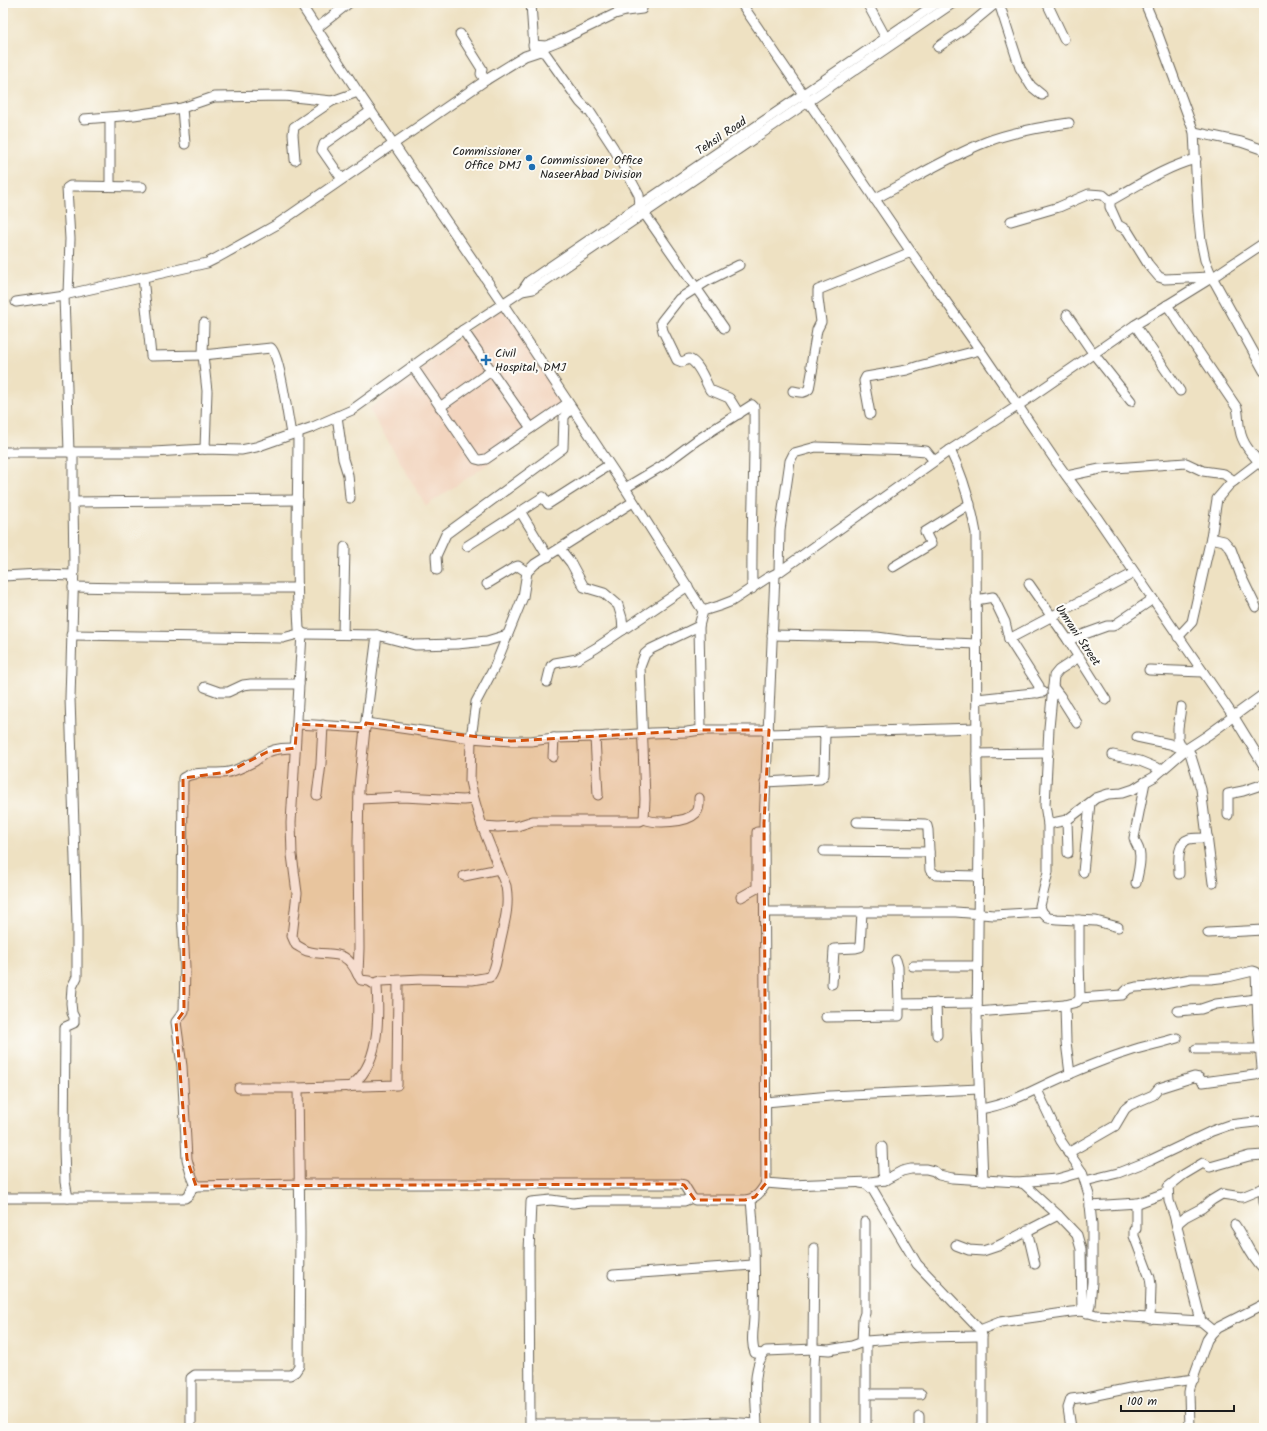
<svg xmlns="http://www.w3.org/2000/svg" width="1267" height="1431" font-family="Kalam,sans-serif">
	<style>
		.built { fill: #f2d4be }
		.lines { fill: none; stroke-linecap: round; stroke-linejoin: round }
		.minor-casing { stroke: #666156; stroke-width: 11 }
		.minor { stroke: #fff; stroke-width: 9 }
		.marked { fill: #d4530e; fill-opacity: 0.2; stroke: #d4530e; stroke-width: 3; stroke-dasharray: 8 5; stroke-linejoin: round }
		.poi-dot { fill: #1f6fb2; stroke: #fdfcf7; stroke-width: 1.5 }
		.labels { text-anchor: middle; stroke-width: 4; stroke-linejoin: round; paint-order: stroke }
		.street-label { font-size: 12px; fill: #1c1c1c; stroke: #fdfcf7 }
		.poi-label { font-size: 12px; fill: #1c1c1c; stroke: #fdfcf7; text-anchor: start }
	</style>
	<rect width="100%" height="100%" fill="#fdfcf7"/>
	<filter id="ink" filterUnits="userSpaceOnUse"><feTurbulence type="fractalNoise" baseFrequency=".025" numOctaves="2"/><feDisplacementMap in="SourceGraphic" scale="8" xChannelSelector="R" yChannelSelector="G"/><feConvolveMatrix kernelMatrix="1 2 1 2 8 2 1 2 1" color-interpolation-filters="sRGB"/></filter>
	<filter id="wash" filterUnits="userSpaceOnUse"><feTurbulence type="fractalNoise" baseFrequency=".012" numOctaves="4" result="noise"/><feDisplacementMap in="SourceGraphic" scale="16" xChannelSelector="R" yChannelSelector="G"/><feGaussianBlur stdDeviation="0.9" result="paint"/><feColorMatrix in="noise" values="0 0 0 0 0 0 0 0 0 0 0 0 0 0 0 0 0 1.4 0 .05"/><feComposite in="paint" operator="in"/></filter>
	<g filter="url(#wash)">
		<rect width="100%" height="100%" fill="#eee1c2"/>
		<polygon class="built" points="503,304 571,408 426,506 369,409"/>
	</g>
	<g filter="url(#ink)">
		<g class="lines">
			<defs>
				<g id="minor">
					<polyline points="300,3 358,92 503,304 625,488 703,611"/>
					<polyline points="531,3 534,49"/>
					<polyline points="741,3 911,252 980,350 1055,460 1098,519 1234,717 1264,766"/>
					<polyline points="867,3 886,38"/>
					<polyline points="999,3 1020,68 1031,86 1042,95"/>
					<polyline points="1047,3 1064,39"/>
					<polyline points="1145,3 1156,29 1194,132 1198,211 1201,241 1205,260 1212,277 1264,371"/>
					<polyline points="317,28 349,3"/>
					<polyline points="460,34 482,69 481,74 486,80"/>
					<polyline points="533,45 546,46 561,40 615,14 626,11 642,9"/>
					<polyline points="938,47 967,27 996,3"/>
					<polyline points="182,108 185,144"/>
					<polyline points="84,119 134,115 182,108 214,97 284,96 332,101"/>
					<polyline points="1194,132 1241,142 1264,150"/>
					<path d="M1196,159C1165,167 1137,186 1110,201V207L1118,225L1127,230L1148,264L1159,277L1165,279L1210,277"/>
					<polyline points="295,160 293,134 294,127 332,101 358,92"/>
					<polyline points="342,179 322,150 324,144 371,111"/>
					<polyline points="110,186 110,118"/>
					<path d="M874,199C912,180 947,157 986,142C1012,132 1041,127 1069,123"/>
					<polyline points="1011,221 1059,207 1089,194 1103,195 1110,201"/>
					<path d="M739,265L707,281L679,299L661,322L663,331L677,360L682,362L689,359C699,363 705,381 710,390L729,398L739,414"/>
					<path d="M143,277L151,356L203,355L271,348C280,356 288,419 291,434"/>
					<polyline points="522,291 529,281 937,3"/>
					<polyline points="68,294 70,239 67,188 70,186 74,186 142,187"/>
					<polyline points="64,295 69,452"/>
					<polyline points="16,302 64,295 207,263 215,259 276,225 486,80 525,56 540,51 545,53 580,102 590,112 613,147 639,195 640,205 644,213 724,328"/>
					<path d="M1167,305L1237,408C1239,415 1238,423 1240,430C1242,443 1251,453 1259,462"/>
					<polyline points="1067,315 1093,353 1131,401"/>
					<polyline points="204,323 203,355 207,391 205,449"/>
					<polyline points="1135,325 1180,391"/>
					<polyline points="463,330 531,428"/>
					<polyline points="413,367 476,459 480,460 486,459 568,403"/>
					<path d="M793,391C800,392 804,394 809,389L813,367L811,366L817,330L821,322L818,298V290L911,252"/>
					<polyline points="440,407 491,371"/>
					<polyline points="870,414 864,381 866,377 907,370 919,366 980,350"/>
					<polyline points="337,416 343,459 348,475 350,498"/>
					<path d="M298,432C298,498 295,564 299,629L302,633L306,634L377,635L415,645L457,644L487,641L507,635"/>
					<path d="M950,450C963,476 971,505 976,533L977,773L979,835L977,1029L983,1180"/>
					<polyline points="3,452 154,452 205,449 241,450 256,447 313,427 352,410 463,330 522,291 533,289 953,3"/>
					<polyline points="1067,476 1100,469 1186,463 1203,471 1224,474 1234,481"/>
					<path d="M625,488L662,466L697,440L752,405L754,407C755,468 751,528 752,589"/>
					<polyline points="73,502 298,500"/>
					<polyline points="520,511 548,557"/>
					<polyline points="1211,538 1224,541 1231,549 1241,576 1256,607"/>
					<polyline points="467,546 543,497 548,504 609,465"/>
					<polyline points="560,549 571,563 584,587 604,593 618,605 622,618 623,630"/>
					<polyline points="893,567 931,544 925,532 970,504"/>
					<polyline points="437,570 436,556 446,534 563,448 564,417 571,408"/>
					<polyline points="779,572 780,530 790,461 794,453 816,447 914,450 926,451 934,461"/>
					<polyline points="3,576 41,574 73,575"/>
					<polyline points="487,584 515,567 518,566 527,572"/>
					<polyline points="1029,584 1068,640 1106,700"/>
					<path d="M73,587C147,589 222,588 296,588"/>
					<polyline points="976,600 993,597 1005,622 1009,639 1039,686 1038,693"/>
					<polyline points="343,634 345,547"/>
					<path d="M71,635L283,638L302,633L291,823L292,855L297,893L292,936L296,945C300,947 304,950 307,951C331,958 345,946 358,975"/>
					<polyline points="772,635 877,637 907,641 977,644"/>
					<polyline points="1178,637 1192,622 1211,538 1217,499 1229,485 1259,462 1264,468"/>
					<polyline points="1009,639 1134,573"/>
					<polyline points="1068,640 1107,626 1113,626 1153,599"/>
					<polyline points="1149,670 1203,672"/>
					<polyline points="547,682 551,666 555,663 577,659 596,648 688,586"/>
					<polyline points="205,687 219,692 228,692 243,685 251,684 299,684"/>
					<polyline points="1053,687 1060,696 1077,723"/>
					<polyline points="977,699 1043,692"/>
					<polyline points="1181,707 1178,728 1178,739 1181,746 1190,753 1201,789 1213,883"/>
					<polyline points="366,723 471,738 511,741 531,741 554,738 595,737 652,733 687,732 701,730 769,730"/>
					<polyline points="297,724 365,728"/>
					<polyline points="701,730 699,626 703,611 719,606 732,601 767,578 779,572 950,450 1019,405 1135,325 1216,275 1264,243"/>
					<polyline points="769,734 977,728"/>
					<polyline points="595,737 598,795"/>
					<polyline points="1137,737 1170,744 1185,750"/>
					<polyline points="977,754 1048,753"/>
					<polyline points="1113,755 1140,761 1162,770"/>
					<polyline points="553,757 554,738"/>
					<polyline points="765,782 820,779 824,775 825,732"/>
					<polyline points="317,795 321,764 323,725"/>
					<polyline points="359,799 403,797 463,800 474,799"/>
					<polyline points="1228,815 1228,794 1243,791 1264,784"/>
					<path d="M644,819C656,824 686,823 696,813C700,809 699,803 699,798"/>
					<polyline points="1067,820 1068,853"/>
					<polyline points="857,822 925,824 927,826 928,830 930,870 936,875 978,876"/>
					<polyline points="1048,824 1067,820 1096,798 1108,794 1122,793 1134,789 1145,782 1154,777 1185,750 1208,735 1264,694"/>
					<polyline points="482,826 498,827 517,826 533,821 640,821 644,819 645,799 640,667 645,654 651,649 699,626"/>
					<polyline points="824,851 929,852"/>
					<polyline points="1083,872 1090,803"/>
					<path d="M1179,874C1179,864 1176,843 1189,839C1195,838 1202,838 1208,838"/>
					<polyline points="464,876 499,869"/>
					<path d="M1136,883C1138,873 1142,860 1139,850C1138,846 1135,843 1134,838L1145,782"/>
					<polyline points="741,897 757,888 757,832 764,832"/>
					<polyline points="765,912 956,912 994,915 1042,912 1048,918 1057,919 1096,921 1118,927"/>
					<polyline points="1042,912 1040,906 1048,872 1048,824 1045,805 1049,728 1054,676 1059,670 1079,657"/>
					<polyline points="1208,933 1264,930"/>
					<polyline points="896,960 898,967 899,1004"/>
					<polyline points="913,966 977,966"/>
					<path d="M374,983L381,981L422,979L472,980L490,977C497,968 496,958 499,948C503,926 510,909 506,886L482,826L474,799L470,781L471,738L476,702L495,666L523,597L527,572L535,564L633,502"/>
					<polyline points="832,984 834,949 856,948 860,947 862,912"/>
					<polyline points="936,1003 937,1035"/>
					<polyline points="1065,1005 1066,1042 1070,1074"/>
					<polyline points="1178,1011 1201,1009 1216,1004 1264,998"/>
					<polyline points="977,1012 1065,1005 1077,1002 1080,998 1079,958 1079,920"/>
					<polyline points="826,1017 899,1016 899,1004 977,1003"/>
					<polyline points="1196,1049 1261,1049"/>
					<path d="M349,1087C380,1067 379,1018 377,986L369,981L361,980L358,975L359,948L358,842L359,788L365,728L377,635"/>
					<polyline points="239,1088 298,1088 397,1085 398,981"/>
					<polyline points="1037,1090 1061,1141 1082,1172 1089,1195 1092,1225 1092,1282 1090,1305 1087,1313"/>
					<polyline points="766,1102 830,1096 979,1089"/>
					<path d="M980,1109C1014,1104 1041,1085 1072,1073C1091,1065 1110,1057 1130,1051C1145,1046 1161,1043 1177,1038"/>
					<polyline points="882,1147 883,1173 885,1180"/>
					<polyline points="1068,1153 1115,1126 1125,1109 1130,1105 1153,1095 1159,1088 1194,1077 1199,1078 1203,1082 1255,1075 1262,1072 1262,1067 1258,1024 1256,972 1253,971 1228,977 1211,979 1191,979 1153,986 1136,987 1128,989 1122,995 1080,998"/>
					<polyline points="1085,1181 1118,1173 1151,1160 1212,1131 1229,1125 1264,1121"/>
					<polyline points="1017,1182 1057,1179 1082,1172"/>
					<polyline points="766,1183 790,1185 870,1182 885,1180 902,1171 911,1169 926,1169 934,1171 939,1175 952,1178 1017,1182 1024,1184 1058,1215 1077,1235 1081,1249 1082,1311"/>
					<polyline points="860,1183 866,1184 873,1190 917,1264 980,1330 982,1336 982,1428"/>
					<path d="M196,1186L191,1174L187,1159L182,1066L176,1022L184,1011L185,967L182,913L183,778C196,770 214,775 229,772C238,770 247,765 255,761C259,758 263,754 268,752C277,748 286,748 295,748"/>
					<polyline points="1263,1188 1264,1202"/>
					<path d="M3,1198H185L189,1195L192,1188L196,1186L300,1184H679L684,1185L692,1198L695,1200H745C756,1199 761,1192 766,1183L764,823L775,575"/>
					<polyline points="68,1198 65,1182 64,1147 65,1027 74,1023 74,1017 72,1013 71,1003 72,987 77,977 77,924 70,698 74,565 73,502 73,452"/>
					<path d="M751,1200C755,1238 755,1278 754,1316C754,1328 750,1342 755,1353L763,1354"/>
					<polyline points="1136,1203 1136,1229 1134,1230 1134,1236 1150,1278 1151,1285 1150,1319"/>
					<polyline points="1090,1206 1138,1203 1165,1193 1168,1191"/>
					<path d="M1235,1225C1246,1241 1249,1255 1264,1270"/>
					<polyline points="1177,1226 1179,1222 1185,1217 1202,1208 1212,1200 1222,1194 1242,1197 1264,1188"/>
					<polyline points="1027,1230 1035,1264"/>
					<polyline points="956,1245 969,1250 983,1251 998,1246 1058,1215"/>
					<polyline points="814,1248 813,1346 815,1349 814,1365 814,1428"/>
					<polyline points="613,1275 753,1265"/>
					<polyline points="980,1330 1000,1322 1071,1312 1082,1311 1096,1315 1201,1321"/>
					<polyline points="1213,1331 1201,1321 1174,1215 1169,1201 1168,1187 1183,1175 1203,1163 1210,1167 1249,1156 1264,1155"/>
					<polyline points="862,1343 863,1319 865,1313 865,1222"/>
					<polyline points="867,1394 921,1394"/>
					<polyline points="530,1424 675,1424 724,1422 757,1424"/>
					<polyline points="191,1428 191,1378 195,1375 290,1375 295,1372 299,1366 300,1233 298,1088"/>
					<polyline points="530,1428 529,1252 531,1202 551,1200 573,1203 590,1201 684,1201 692,1198"/>
					<path d="M757,1428C757,1407 750,1366 766,1351L815,1349L829,1350L852,1346L866,1341L920,1337L982,1336"/>
					<polyline points="866,1428 866,1341"/>
					<polyline points="919,1428 919,1416"/>
					<polyline points="1071,1428 1068,1408 1071,1399 1087,1397 1130,1388 1194,1379"/>
					<polyline points="1190,1428 1189,1392 1190,1387 1207,1340 1212,1333 1217,1328 1264,1304"/>
				</g>
			</defs>
			<use href="#minor" class="minor-casing"/>
			<use href="#minor" class="minor"/>
		</g>
	</g>
	<path class="marked" d="M366,723L511,741L701,730H769L764,823L766,1183L755,1197L745,1200H695L684,1185L679,1184L196,1186L187,1159L176,1022L184,1011L183,778L228,772L267,752L295,748L297,724L365,728Z"/>
	<g class="poi-dot">
		<circle cx="529" cy="158" r="4"/>
		<circle cx="532" cy="167" r="4"/>
		<path d="M484 354h4v4h4v4h-4v4h-4v-4h-4v-4h4z"/>
	</g>
	<g class="labels">
		<g class="street-label">
			<text transform="translate(721 136) rotate(-34)" y="4">Tehsil Road</text>
			<text transform="translate(1078 635) rotate(56)" y="4">Umrani Street</text>
		</g>
		<g class="poi-label">
			<text x="521" y="155" text-anchor="end">Commissioner<tspan x="521" dy="14">Office DMJ</tspan></text>
			<text x="540" y="164">Commissioner Office<tspan x="540" dy="14">NaseerAbad Division</tspan></text>
			<text x="495" y="357">Civil<tspan x="495" dy="14">Hospital, DMJ</tspan></text>
		</g>
	</g>
	<rect width="1267" height="1431" fill="none" stroke="#fdfcf7" stroke-width="16"/>
	<path d="M1121 1405v6h113v-6" fill="none" stroke="#1c1c1c" stroke-width="2"/>
	<text x="1127" y="1405" font-size="12" fill="#1c1c1c" stroke="#fdfcf7" stroke-width="3" paint-order="stroke">100 m</text>
</svg>
